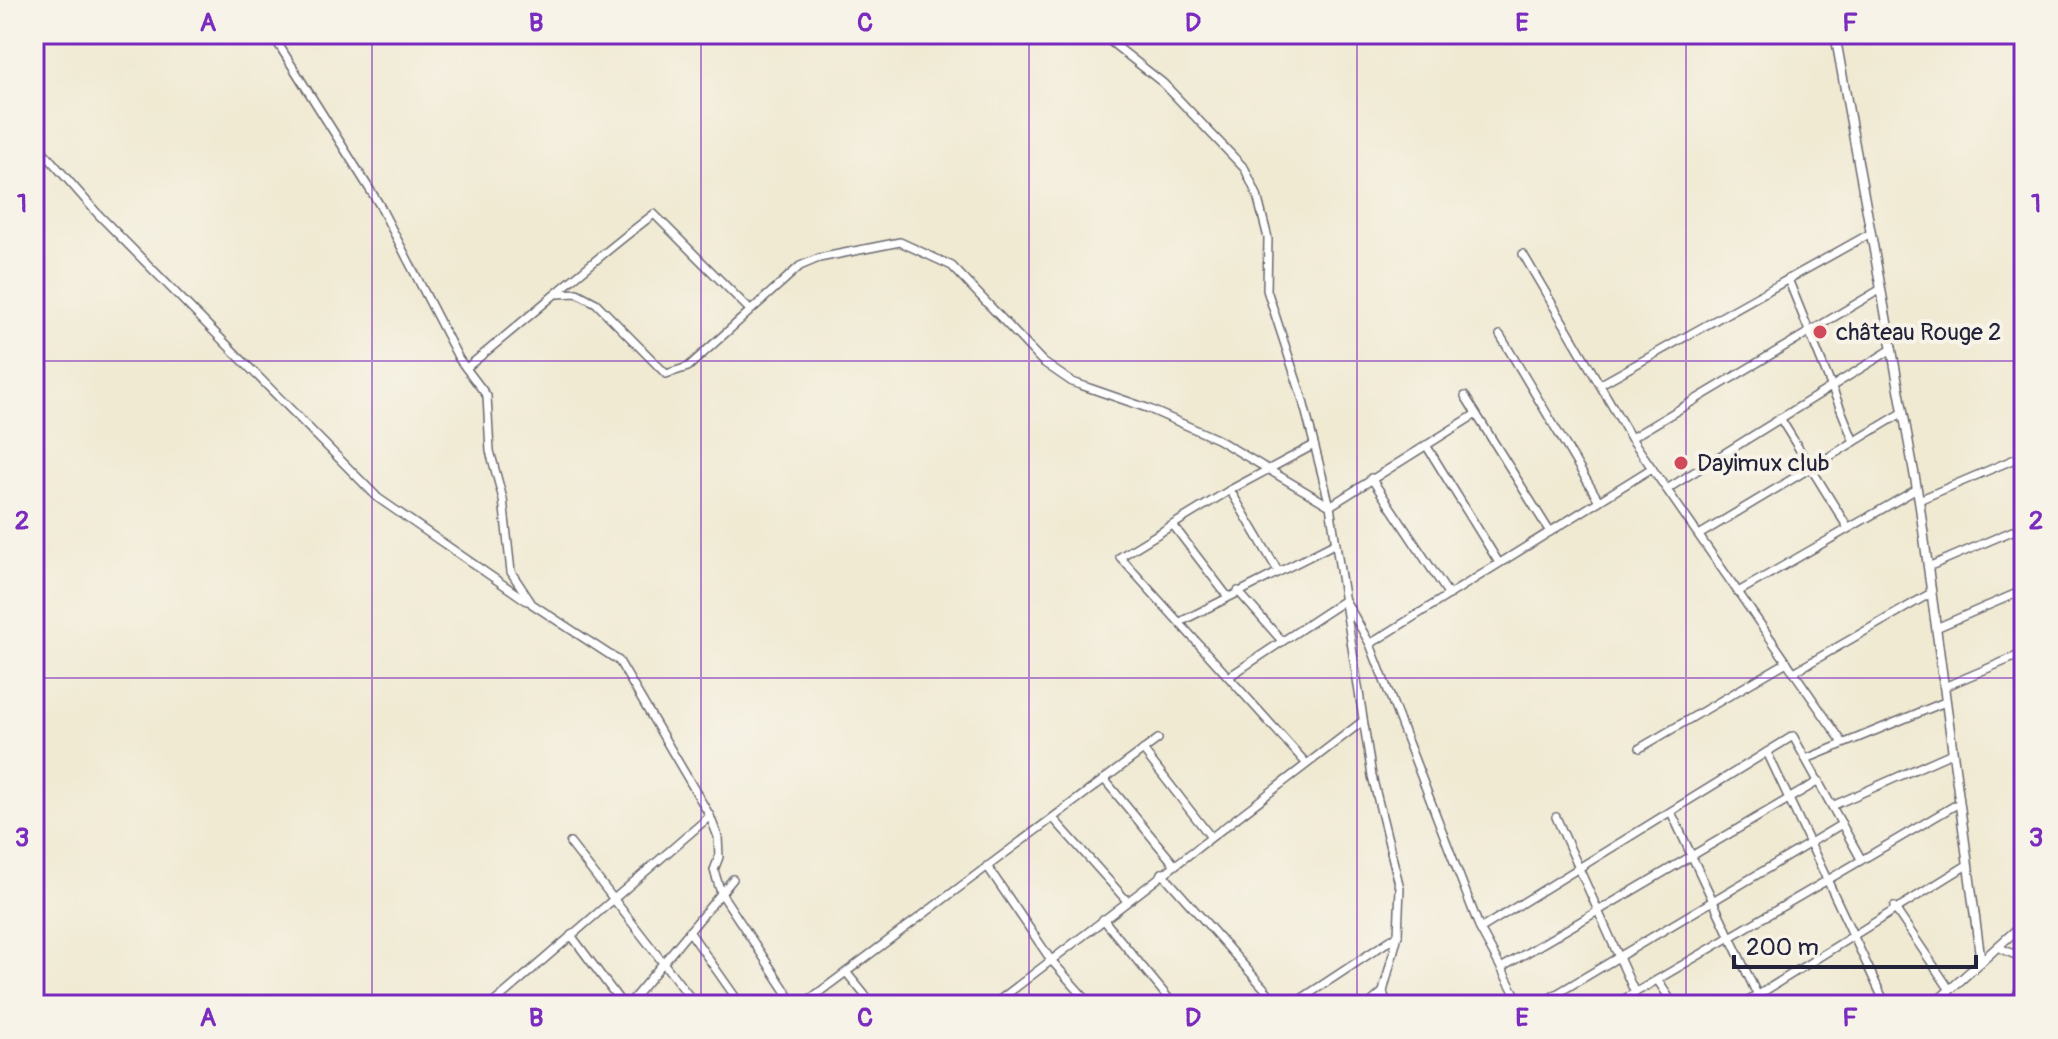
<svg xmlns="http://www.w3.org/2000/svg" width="2058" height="1039" font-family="Pangolin,sans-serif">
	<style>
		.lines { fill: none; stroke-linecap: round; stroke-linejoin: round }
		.minor-casing { stroke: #6a6870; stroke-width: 10 }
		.tertiary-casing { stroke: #6a6870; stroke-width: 11 }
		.minor { stroke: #fff; stroke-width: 7 }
		.tertiary { stroke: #fff; stroke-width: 8 }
		.grid { fill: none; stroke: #7b2cbf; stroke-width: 2; stroke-opacity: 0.55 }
		.poi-dot { fill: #d1495b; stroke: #f7f3e8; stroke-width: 3 }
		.labels { text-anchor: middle; stroke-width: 8; stroke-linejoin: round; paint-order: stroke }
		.poi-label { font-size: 24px; fill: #22223b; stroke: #f7f3e8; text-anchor: start }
		.neatline { fill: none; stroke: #7b2cbf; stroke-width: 3 }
		.grid-label { font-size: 26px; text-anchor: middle; font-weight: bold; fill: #7b2cbf }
	</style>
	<rect width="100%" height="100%" fill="#f7f3e8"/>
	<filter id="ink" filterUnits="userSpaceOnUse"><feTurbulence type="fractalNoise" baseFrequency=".0125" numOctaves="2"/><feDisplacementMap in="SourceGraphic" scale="16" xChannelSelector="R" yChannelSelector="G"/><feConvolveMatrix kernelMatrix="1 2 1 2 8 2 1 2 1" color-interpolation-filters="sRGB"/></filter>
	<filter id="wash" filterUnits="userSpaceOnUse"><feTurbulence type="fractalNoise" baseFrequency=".006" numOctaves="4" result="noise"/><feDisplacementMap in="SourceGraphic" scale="32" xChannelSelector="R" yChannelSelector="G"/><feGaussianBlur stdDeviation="1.8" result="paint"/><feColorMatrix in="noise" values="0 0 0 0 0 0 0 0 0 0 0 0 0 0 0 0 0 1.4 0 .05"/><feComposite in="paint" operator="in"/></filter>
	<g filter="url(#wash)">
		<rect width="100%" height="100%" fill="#f0ead3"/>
	</g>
	<g filter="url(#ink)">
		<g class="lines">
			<defs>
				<g id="minor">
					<polyline points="272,34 379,204 459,359 487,396 490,451 503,499 511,572 532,604 619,661 710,816 718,837 719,857 714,870 721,893 795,1005"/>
					<polyline points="1101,34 1163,83 1245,169 1257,195 1268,238 1267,290 1302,397 1330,506 1372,776 1400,888 1398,935 1383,992 1387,1005"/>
					<polyline points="34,141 97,213 378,498 527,601"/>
					<polyline points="1523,254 1631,438 1843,743"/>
					<polyline points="1788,279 1854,442"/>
					<polyline points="557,294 577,293 596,303 666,374 688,367 800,266 819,258 900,242 952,266 1043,362 1072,382 1147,408 1217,439 1330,506 1476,414"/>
					<polyline points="1500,335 1599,501"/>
					<path d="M466,368C530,317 589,263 654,214L750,310"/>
					<polyline points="1601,384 1871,233"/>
					<polyline points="1465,396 1550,532"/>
					<polyline points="1780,418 1848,528"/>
					<polyline points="1631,438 1881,289"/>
					<polyline points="1426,445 1499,563"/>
					<polyline points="1371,478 1449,595"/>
					<polyline points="1667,489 1892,349"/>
					<polyline points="1230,490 1278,571"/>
					<polyline points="1919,500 2024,455"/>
					<polyline points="1173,525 1228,597"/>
					<polyline points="1699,535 1902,413"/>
					<polyline points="1928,567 2024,526"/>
					<polyline points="1238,591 1282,641"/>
					<polyline points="1738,592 1917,489"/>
					<polyline points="1180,622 1336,543"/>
					<polyline points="1936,628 2024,590"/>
					<polyline points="1370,644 1652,468"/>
					<polyline points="1794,672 1931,593"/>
					<polyline points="1230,676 1345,600 1370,644 1480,929 1521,1005"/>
					<polyline points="1944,687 2024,653"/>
					<polyline points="1640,748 1787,662"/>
					<polyline points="1143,750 1210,836"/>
					<polyline points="1767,752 1886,1005"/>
					<polyline points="1806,759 1945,702"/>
					<polyline points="1306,763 1120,557 1230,490 1314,445"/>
					<polyline points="1104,779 1174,864"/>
					<polyline points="1832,806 1952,753"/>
					<polyline points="1671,812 1762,1005"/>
					<polyline points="1556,817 1635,993"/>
					<polyline points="1053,818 1127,901"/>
					<polyline points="570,843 696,1005"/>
					<polyline points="987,866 1051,960 1091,1005"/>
					<polyline points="1162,873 1279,1005"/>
					<polyline points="1894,907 1950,990"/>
					<polyline points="1103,919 1174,1005"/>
					<polyline points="1480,929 1793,736 1861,859"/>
					<polyline points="689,931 741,1005"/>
					<polyline points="571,935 623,1005"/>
					<polyline points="1998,947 2024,959"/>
					<polyline points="1501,968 1819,781"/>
					<polyline points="846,972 873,1005"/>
					<polyline points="1658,981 1674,1005"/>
					<polyline points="491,1005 710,816"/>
					<polyline points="628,1005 733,879"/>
					<polyline points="802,1005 1158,739"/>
					<polyline points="993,1005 1363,721"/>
					<polyline points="1292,1005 1398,935"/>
					<polyline points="1368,1005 1383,992"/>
					<polyline points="1538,1005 1842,824"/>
					<polyline points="1614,1005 1959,803"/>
					<polyline points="1742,1005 1967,865"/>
					<polyline points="2012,1005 2024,981"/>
				</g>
				<g id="tertiary">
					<polyline points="1835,34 1919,500 1981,962"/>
					<polyline points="1933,1005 2024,923"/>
				</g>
			</defs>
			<use href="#minor" class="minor-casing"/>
			<use href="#tertiary" class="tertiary-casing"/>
			<use href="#minor" class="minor"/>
			<use href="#tertiary" class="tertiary"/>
		</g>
	</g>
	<path class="grid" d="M372,34V1005M701,34V1005M1029,34V1005M1357,34V1005M1686,34V1005M34,361H2024M34,678H2024"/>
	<g class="poi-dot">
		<circle cx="1820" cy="332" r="8"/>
		<circle cx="1681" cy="463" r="8"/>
	</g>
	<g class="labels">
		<g class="poi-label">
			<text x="1836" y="340">château Rouge 2</text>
			<text x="1697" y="471">Dayimux club</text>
		</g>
	</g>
	<rect width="2058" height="1039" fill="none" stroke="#f7f3e8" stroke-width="88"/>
	<path d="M1734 955v12h242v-12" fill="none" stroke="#22223b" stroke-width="4"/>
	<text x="1746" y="955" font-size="24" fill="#22223b" stroke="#f7f3e8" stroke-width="6" paint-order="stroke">200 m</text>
	<rect x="44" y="44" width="1970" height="951" class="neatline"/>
	<g class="grid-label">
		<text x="208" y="31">A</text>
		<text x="536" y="31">B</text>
		<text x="865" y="31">C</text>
		<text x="1193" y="31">D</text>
		<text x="1522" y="31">E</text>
		<text x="1850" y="31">F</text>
		<text x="22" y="212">1</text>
		<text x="2036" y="212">1</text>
		<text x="22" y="529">2</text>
		<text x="2036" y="529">2</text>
		<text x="22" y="846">3</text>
		<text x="2036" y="846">3</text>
		<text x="208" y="1026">A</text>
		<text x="536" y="1026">B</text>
		<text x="865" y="1026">C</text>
		<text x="1193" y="1026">D</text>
		<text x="1522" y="1026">E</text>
		<text x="1850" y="1026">F</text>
	</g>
</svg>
